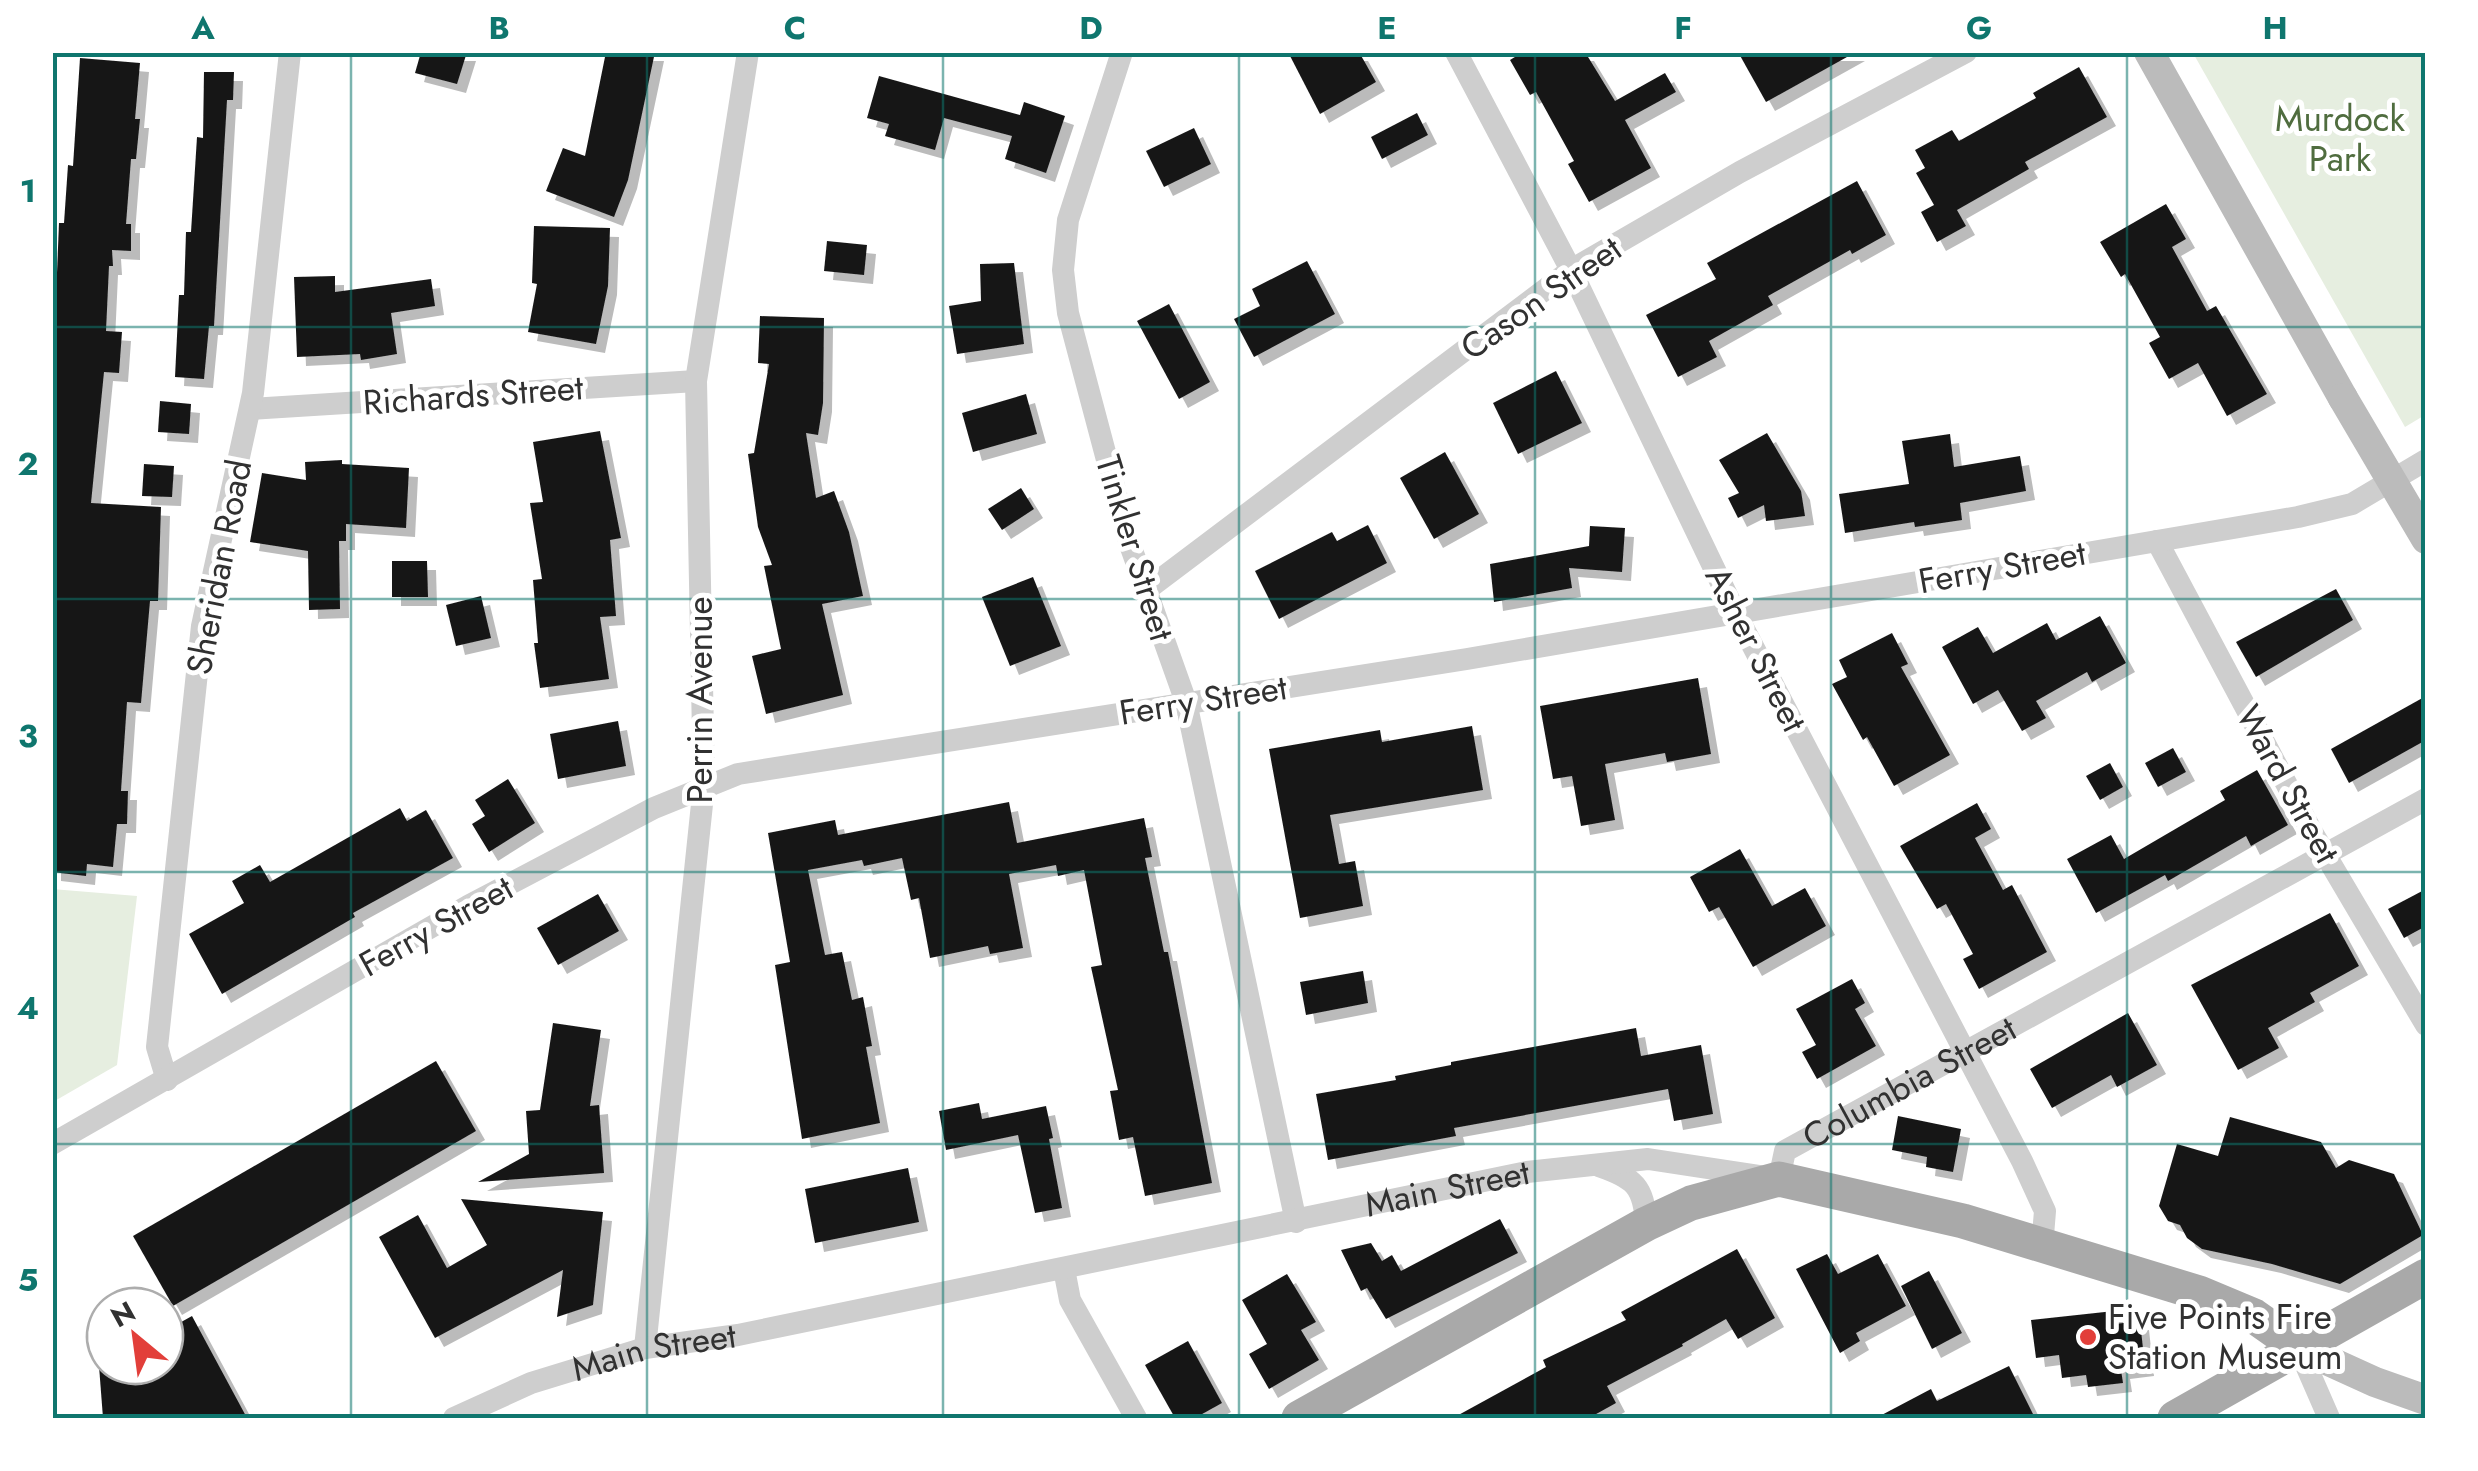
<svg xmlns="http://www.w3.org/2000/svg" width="2478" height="1471" font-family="Jost,sans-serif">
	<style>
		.green { fill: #e6eee0 }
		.building { fill: #181818; filter: url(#shadow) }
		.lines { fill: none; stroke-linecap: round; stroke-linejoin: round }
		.minor { stroke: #cecece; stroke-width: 22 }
		.secondary { stroke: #bbb; stroke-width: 30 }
		.primary { stroke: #a9a9a9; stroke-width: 35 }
		.secondary-bridge { stroke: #bbb; stroke-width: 30 }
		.grid { fill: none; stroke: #0f766e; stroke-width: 2.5; stroke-opacity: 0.55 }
		.poi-dot { fill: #e23f3a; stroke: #fff; stroke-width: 4 }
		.labels { text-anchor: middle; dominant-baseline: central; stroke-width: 10; stroke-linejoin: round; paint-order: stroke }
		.park-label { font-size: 35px; fill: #506d3f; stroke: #fff }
		.street-label { font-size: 35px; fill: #313131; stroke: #fff }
		.poi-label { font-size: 35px; fill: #313131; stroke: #fff; text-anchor: start }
		.neatline { fill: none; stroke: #0f766e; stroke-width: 4 }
		.grid-label { font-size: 32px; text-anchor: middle; font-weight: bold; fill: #0f766e }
	</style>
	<defs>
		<filter id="shadow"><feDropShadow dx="9" dy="9" stdDeviation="0" flood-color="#0004"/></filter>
	</defs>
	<rect width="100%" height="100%" fill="#fff"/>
	<g class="green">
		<polygon points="2193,53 2425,53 2425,415 2405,427"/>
		<polygon points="52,889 137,896 117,1065 53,1102"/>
	</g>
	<g class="building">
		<polygon points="421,52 467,52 457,84 415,73"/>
		<polygon points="606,52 655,52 628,180 614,217 546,191 563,148 585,156"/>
		<polygon points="1288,52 1359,52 1376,82 1320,114"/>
		<polygon points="1523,52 1585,52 1615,101 1665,73 1676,92 1625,120 1651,168 1589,202 1568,164 1574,161 1536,92 1530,95 1510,60"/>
		<polygon points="1738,52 1856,52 1766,102"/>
		<polygon points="80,58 140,63 135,119 140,119 136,159 131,159 126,224 131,224 131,251 112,250 113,266 109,266 106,331 122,332 119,373 104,372 91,503 161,507 158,601 150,601 141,703 127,702 121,791 128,791 127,824 117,824 113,867 87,864 86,876 52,872 54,347 59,223 64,223 68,165 73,166"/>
		<polygon points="2079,67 2107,117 2025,162 2029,169 1957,210 1966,226 1937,242 1921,212 1934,205 1916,173 1925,168 1915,150 1952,130 1959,141 2036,98 2033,93"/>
		<polygon points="204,72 234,72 233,100 227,100 214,326 209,326 204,379 175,377 179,295 184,295 186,232 191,232 197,137 203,138"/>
		<polygon points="879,76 1020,115 1024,102 1065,116 1046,173 1005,159 1012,136 944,118 935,150 885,136 889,124 867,118"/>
		<polygon points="1417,113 1428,135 1382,159 1371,137"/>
		<polygon points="1194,128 1211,164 1164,187 1146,151"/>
		<polygon points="1857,181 1886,235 1852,254 1850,250 1768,296 1773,305 1709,341 1717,357 1678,377 1646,315 1716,279 1707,263"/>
		<polygon points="2166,204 2186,239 2172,247 2207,311 2216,306 2267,394 2227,416 2198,363 2169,379 2149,343 2160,337 2125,274 2121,277 2100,242"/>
		<polygon points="534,226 610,228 608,286 596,344 528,332 537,284 532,283"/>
		<polygon points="827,241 867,245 864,275 824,271"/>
		<polygon points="1307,261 1335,314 1254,357 1234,319 1260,306 1252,289"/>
		<polygon points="1014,263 1024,344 957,354 949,306 981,301 980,264"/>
		<polygon points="335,276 335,292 431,279 435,306 391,313 397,354 361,360 360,354 297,357 294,277"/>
		<polygon points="1169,304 1210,382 1179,399 1137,321"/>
		<polygon points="760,316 824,318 823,403 818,435 806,433 816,498 834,491 849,532 863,596 822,604 843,695 766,714 752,656 781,649 764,566 772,565 758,527 748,454 754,453 769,364 758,363"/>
		<polygon points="1556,371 1582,423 1518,454 1493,403"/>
		<polygon points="1026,394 1037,434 973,452 962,413"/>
		<polygon points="160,401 191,404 189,434 158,432"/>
		<polygon points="600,431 621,538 610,540 616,616 600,617 609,679 540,688 534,643 538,643 533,580 542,579 530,503 543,502 533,442"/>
		<polygon points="1767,433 1801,491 1805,516 1766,521 1764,505 1738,518 1728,498 1739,493 1719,460"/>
		<polygon points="1950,434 1954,467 2020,456 2026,491 1960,503 1962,520 1915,527 1914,522 1845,533 1839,494 1909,484 1902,441"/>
		<polygon points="1445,452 1479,514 1434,539 1400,478"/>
		<polygon points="342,460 342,464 409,468 406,528 346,524 346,541 339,541 340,609 309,610 308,551 250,542 262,473 306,480 305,462"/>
		<polygon points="144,464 174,466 172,497 142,496"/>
		<polygon points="1021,488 1034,509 1002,530 988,509"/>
		<polygon points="1368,525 1387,563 1279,619 1255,571 1332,532 1337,541"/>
		<polygon points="1590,526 1625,528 1622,572 1569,568 1572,588 1494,602 1490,564 1589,546"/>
		<polygon points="392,561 427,561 428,597 392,597"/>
		<polygon points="1033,577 1061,646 1010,666 982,597"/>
		<polygon points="2336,589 2353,620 2256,677 2236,642"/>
		<polygon points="481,596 491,638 456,646 446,605"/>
		<polygon points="2100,616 2126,663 2092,682 2087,672 2036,701 2046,718 2022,731 1998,690 1973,704 1942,647 1978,627 1993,653 2047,623 2056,640"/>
		<polygon points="1892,633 1908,664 1901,667 1950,755 1894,786 1867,737 1863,740 1832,684 1847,677 1839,660"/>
		<polygon points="1698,678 1711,754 1667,762 1665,753 1605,764 1615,820 1581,826 1572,776 1553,779 1540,706"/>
		<polygon points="2426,696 2426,740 2349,783 2331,749"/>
		<polygon points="618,721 626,766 558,779 550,734"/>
		<polygon points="1472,726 1483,790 1330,815 1339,864 1355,861 1363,906 1300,918 1269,749 1380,730 1382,742"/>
		<polygon points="2173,748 2186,772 2158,787 2145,763"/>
		<polygon points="2110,763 2123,787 2100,800 2086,776"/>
		<polygon points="2257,770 2288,825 2251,846 2246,836 2168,881 2165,875 2096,913 2067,859 2111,835 2124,859 2225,800 2220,791"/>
		<polygon points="508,779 535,823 489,852 472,824 485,816 475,800"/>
		<polygon points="1009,802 1017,843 1144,818 1152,857 1145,858 1164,952 1168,952 1212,1183 1145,1196 1133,1137 1119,1140 1110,1091 1118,1090 1091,967 1102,965 1084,870 1058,876 1056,865 1009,874 1023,948 990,954 988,946 930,958 919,898 911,900 902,858 864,866 862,860 808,870 825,955 842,952 852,1000 863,997 872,1046 866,1047 880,1123 802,1139 775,965 790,962 768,833 835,820 838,835"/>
		<polygon points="1977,803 1991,829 1975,838 2003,890 2012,885 2047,952 1979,989 1963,959 1973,954 1946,904 1937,909 1900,846"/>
		<polygon points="400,808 407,821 426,810 453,858 353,913 355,917 222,994 189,934 244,903 232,881 260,865 270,882"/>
		<polygon points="1740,849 1772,906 1805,888 1826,926 1753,967 1719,907 1709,912 1690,877"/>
		<polygon points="2426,889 2426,926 2404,938 2388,909"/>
		<polygon points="598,894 619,931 558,965 537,928"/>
		<polygon points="2330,913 2359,966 2310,993 2315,1002 2268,1028 2279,1048 2238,1070 2191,985"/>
		<polygon points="1363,971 1368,1003 1306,1015 1300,982"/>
		<polygon points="1852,979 1865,1003 1855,1009 1876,1046 1817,1079 1802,1052 1816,1045 1796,1009"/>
		<polygon points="2128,1013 2157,1065 2117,1087 2111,1075 2052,1108 2030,1069"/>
		<polygon points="553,1023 601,1030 590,1106 599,1105 604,1173 478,1182 529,1154 526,1111 540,1110"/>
		<polygon points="1636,1028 1641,1056 1701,1045 1713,1114 1674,1121 1668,1089 1454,1128 1456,1136 1328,1160 1316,1094 1396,1080 1395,1076 1451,1065 1451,1062"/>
		<polygon points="436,1061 476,1131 173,1306 133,1236"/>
		<polygon points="979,1103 982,1119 1046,1106 1053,1138 1049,1139 1062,1208 1035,1213 1018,1135 946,1150 939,1111"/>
		<polygon points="1898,1116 1961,1129 1953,1172 1926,1167 1927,1157 1892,1150"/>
		<polygon points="2230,1117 2321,1142 2336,1168 2349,1160 2394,1174 2423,1235 2340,1284 2272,1264 2202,1249 2187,1238 2180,1225 2168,1221 2159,1206 2177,1144 2218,1156"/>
		<polygon points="908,1168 919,1222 815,1243 805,1189"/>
		<polygon points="461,1199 603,1212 593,1305 557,1317 563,1270 435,1338 379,1237 418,1215 447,1268 487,1245"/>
		<polygon points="1500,1219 1518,1253 1386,1319 1367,1288 1361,1291 1341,1250 1371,1243 1382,1261 1392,1255 1401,1271"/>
		<polygon points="1737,1249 1775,1318 1738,1339 1726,1319 1682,1344 1683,1346 1607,1386 1616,1403 1589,1418 1453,1418 1546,1367 1543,1360 1626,1320 1621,1312"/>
		<polygon points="1827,1254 1838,1274 1878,1254 1906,1306 1856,1333 1860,1341 1840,1353 1796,1269"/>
		<polygon points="1929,1271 1962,1333 1932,1349 1901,1286"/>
		<polygon points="1287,1274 1316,1322 1301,1330 1319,1360 1269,1389 1249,1354 1267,1344 1242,1300"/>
		<polygon points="2114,1311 2115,1324 2140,1321 2145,1367 2121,1370 2123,1383 2088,1387 2086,1375 2062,1378 2059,1355 2036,1358 2031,1320"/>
		<polygon points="192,1316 247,1418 103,1418 99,1366 165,1366 165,1331"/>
		<polygon points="1188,1341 1222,1403 1195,1418 1175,1418 1145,1365"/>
		<polygon points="2009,1366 2035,1418 1876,1418 1931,1389 1937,1401"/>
	</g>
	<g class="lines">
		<g class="minor">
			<polyline points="1122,52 1068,220 1063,270 1068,313 1128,539 1186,702 1296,1222"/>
			<polyline points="1456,52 1571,270 1735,612 2022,1161 2045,1211 2042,1247"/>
			<polyline points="250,409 696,381"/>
			<polyline points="2157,541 2312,832 2426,1025"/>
			<polyline points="1145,591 1571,270 1740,172 1966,52"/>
			<polyline points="167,1080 157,1047 202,626 253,393 290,52"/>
			<polyline points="52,1144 468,906 654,808 738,774 1467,659 2298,517 2352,504 2426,460"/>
			<path d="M1599 1166C1634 1178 1644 1186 1646 1224"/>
			<polyline points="1064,1269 1070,1300 1136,1418"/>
			<polyline points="2298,1347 2329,1418"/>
			<polyline points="645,1348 704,785 696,381 748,52"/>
			<path id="s1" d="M454 1418 531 1383 645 1348 738 1335 1527 1172 1648 1159 1779 1179 1785 1151 2426 799"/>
		</g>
		<g class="secondary">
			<polyline points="2149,52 2343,398"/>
			<polyline points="2298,1347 2375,1382 2426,1400"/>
		</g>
		<g class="primary">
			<polyline points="1299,1418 1646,1224 1691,1203 1779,1179 1963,1221 2199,1293 2254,1316 2298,1347"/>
			<polyline points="2175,1418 2426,1276"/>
		</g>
		<polyline class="secondary-bridge" points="2343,398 2426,539"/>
	</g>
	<path class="grid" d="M351 52V1418M647 52V1418M943 52V1418M1239 52V1418M1535 52V1418M1831 52V1418M2127 52V1418M52 327H2426M52 599H2426M52 872H2426M52 1144H2426"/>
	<circle class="poi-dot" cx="2088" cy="1337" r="10"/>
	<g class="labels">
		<g class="park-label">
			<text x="2340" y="119">Murdock<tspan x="2340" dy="40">Park</tspan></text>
		</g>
		<g class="street-label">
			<text transform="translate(1541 298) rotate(-35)">Cason Street</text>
			<text transform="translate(473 395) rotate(-4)">Richards Street</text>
			<text transform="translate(1135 548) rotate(73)">Tinkler Street</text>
			<text transform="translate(219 567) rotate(-79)">Sheridan Road</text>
			<text transform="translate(2002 567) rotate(-10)">Ferry Street</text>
			<text transform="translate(1756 649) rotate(63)">Asher Street</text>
			<text transform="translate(700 700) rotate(-90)">Perrin Avenue</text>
			<text transform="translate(1203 700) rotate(-9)">Ferry Street</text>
			<text transform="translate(2288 784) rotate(61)">Ward Street</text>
			<text transform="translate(436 926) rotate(-29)">Ferry Street</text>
			<text stroke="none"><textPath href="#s1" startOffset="1528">Columbia Street</textPath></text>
			<text stroke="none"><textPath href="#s1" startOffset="1022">Main Street</textPath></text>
			<text stroke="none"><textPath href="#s1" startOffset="212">Main Street</textPath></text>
		</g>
		<g class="poi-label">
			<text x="2108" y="1317">Five Points Fire<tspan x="2108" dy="40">Station Museum</tspan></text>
		</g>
	</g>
	<rect width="2478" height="1471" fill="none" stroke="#ffffff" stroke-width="110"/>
	<g transform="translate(135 1336) rotate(331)"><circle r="48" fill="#ffffff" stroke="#adadad" stroke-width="2.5"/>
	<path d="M0-8L18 38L0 25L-18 38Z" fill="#e23f3a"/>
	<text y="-15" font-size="28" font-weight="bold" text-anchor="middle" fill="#313131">N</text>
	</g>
	<rect x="55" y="55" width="2368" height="1361" class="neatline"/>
	<g class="grid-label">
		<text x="203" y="39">A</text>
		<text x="499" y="39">B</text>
		<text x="795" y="39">C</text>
		<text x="1091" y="39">D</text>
		<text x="1387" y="39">E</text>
		<text x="1683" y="39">F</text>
		<text x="1979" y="39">G</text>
		<text x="2275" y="39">H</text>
		<text x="28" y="202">1</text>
		<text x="28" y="475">2</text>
		<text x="28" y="747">3</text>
		<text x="28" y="1019">4</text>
		<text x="28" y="1291">5</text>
	</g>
</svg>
